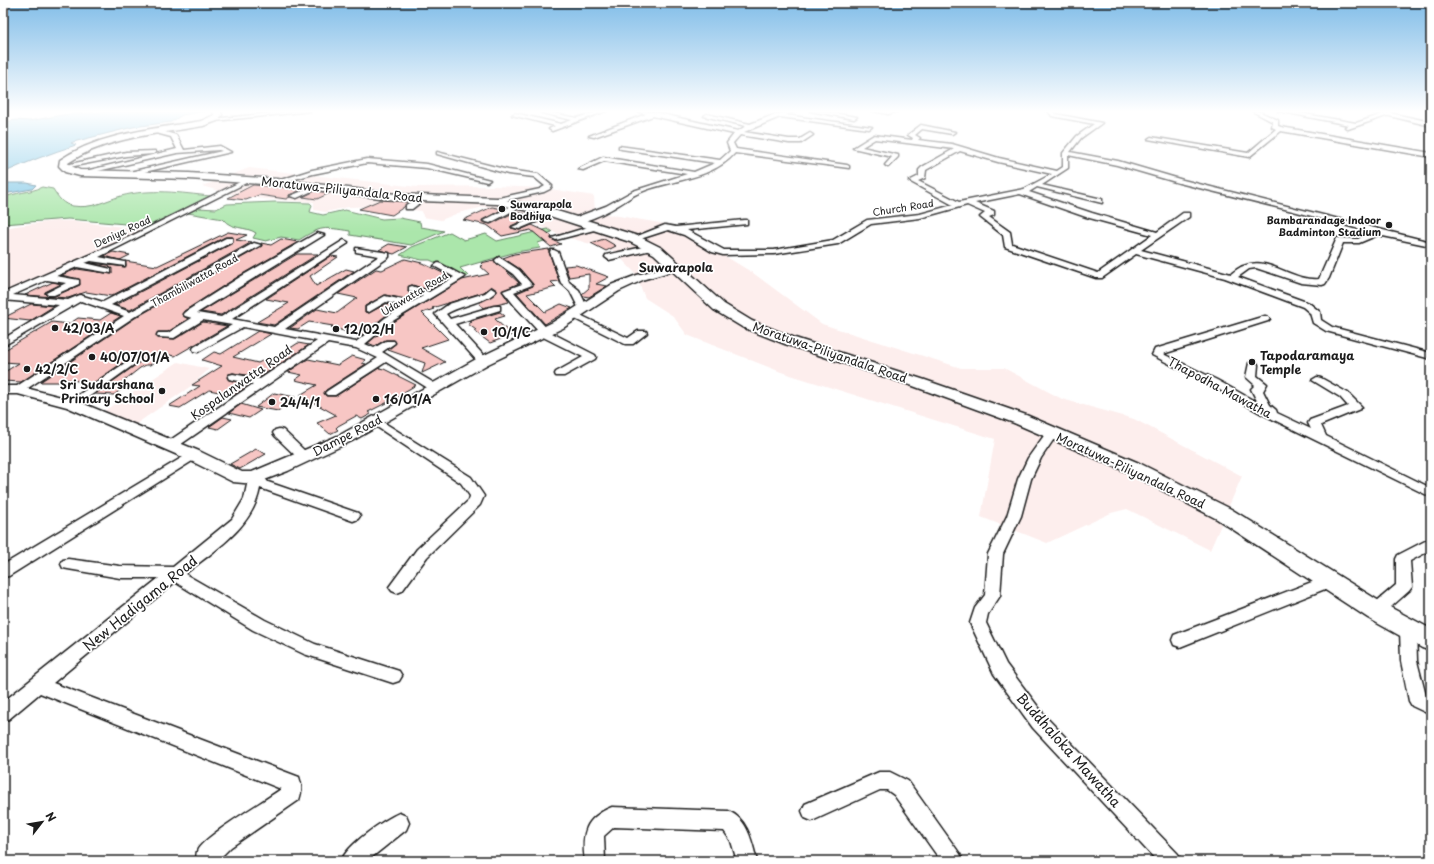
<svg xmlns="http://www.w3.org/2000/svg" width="1434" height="864" font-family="'Playpen Sans',sans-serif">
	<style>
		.built { fill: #fdeeed }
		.green { fill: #abe6ab; stroke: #648164 }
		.water { fill: #86cae7; stroke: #5c8496 }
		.building { fill: #f7c6c4; stroke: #1c1c1c }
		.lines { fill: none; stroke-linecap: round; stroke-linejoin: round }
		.street-casing { stroke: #1c1c1c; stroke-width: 3 }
		.secondary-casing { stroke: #1c1c1c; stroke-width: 3 }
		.primary-casing { stroke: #1c1c1c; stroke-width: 3 }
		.street { fill: #fff; fill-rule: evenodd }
		.secondary { fill: #fff; fill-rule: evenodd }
		.primary { fill: #fff; fill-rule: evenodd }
		.poi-dot { fill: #1c1c1c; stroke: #fff; stroke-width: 1.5 }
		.labels { text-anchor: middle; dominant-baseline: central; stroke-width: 3.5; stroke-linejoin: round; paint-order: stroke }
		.far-poi-label { font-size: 10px; font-weight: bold; fill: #1c1c1c; stroke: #fff; text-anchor: start }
		.far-street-label { font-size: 10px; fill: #1c1c1c; stroke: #fff }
		.street-label { font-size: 12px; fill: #1c1c1c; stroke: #fff }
		.far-quarter-label { font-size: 12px; font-weight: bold; fill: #1c1c1c; stroke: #fff }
		.poi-label { font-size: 12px; font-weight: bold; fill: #1c1c1c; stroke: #fff; text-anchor: start }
		.near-street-label { font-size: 14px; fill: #1c1c1c; stroke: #fff }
	</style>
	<rect width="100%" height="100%" fill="#fff"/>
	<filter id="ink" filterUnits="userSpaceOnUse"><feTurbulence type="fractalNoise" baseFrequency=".025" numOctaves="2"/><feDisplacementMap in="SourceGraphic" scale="8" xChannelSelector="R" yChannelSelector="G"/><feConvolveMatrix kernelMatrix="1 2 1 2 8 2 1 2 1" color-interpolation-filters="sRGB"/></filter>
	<g filter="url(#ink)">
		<g class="built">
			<polygon points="249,168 418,187 494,186 544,188 594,196 595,212 666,224 668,227 697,239 753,273 822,324 961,368 1004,368 1062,399 1134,419 1242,476 1210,550 1127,509 1111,513 1047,543 981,517 995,439 781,372 687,335 673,316 645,298 635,273 614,251 560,235 519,217 484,207 458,213 441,220 423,217 422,211 376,206 348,207 326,212 314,210 314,202 264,199 226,193 202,186"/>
			<polygon points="55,221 75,221 146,230 12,291 3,288 3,229 15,226"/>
			<polygon points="178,362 209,369 191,386 136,424 104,411"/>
		</g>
		<g class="green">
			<path d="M42 187 53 189C58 197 63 205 73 206 92 209 104 201 121 196 151 188 181 193 210 196L148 226 68 219 3 224V198C15 192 30 193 42 187Z"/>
			<path d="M275 202 310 203 312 205 310 212 323 215 345 210 382 219 400 218 420 222 421 227 444 231 411 245 350 235V231C324 227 321 226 299 240L281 237 266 241 253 238 256 233C246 226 231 230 223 219L188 213 198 208 216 209 227 204Z"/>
			<polygon points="548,229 552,232 543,235 547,240 538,243 540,248 516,252 460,268 468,276 465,277 430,260 422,260 400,255 412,247 450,232 464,240 486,234 497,241"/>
		</g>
		<g class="water">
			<path d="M117 111H205L182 115 171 122 133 127 73 142 71 143 76 145C51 153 27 162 3 173V123L15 120 29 121 62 115Z"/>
			<polygon points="3,183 27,183 36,185 32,189 3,194"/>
		</g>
		<g class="building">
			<polygon points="253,185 280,187 302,190 289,195 290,197 286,199 259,195 246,200 228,198"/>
			<polygon points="315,191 330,193 317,199 303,197"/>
			<polygon points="380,200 396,201 408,202 404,207 392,215 359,209"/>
			<polygon points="492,207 503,209 482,220 483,222 491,224 515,212 525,214 519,217 526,219 511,226 511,228 520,230 532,225 545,231 552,236 551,239 561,244 551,247 531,230 502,236 487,225 463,220"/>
			<polygon points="228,232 247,235 236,240 252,242 130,310 115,305 233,243 233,237 225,237 111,296 86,292 68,298 25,295 53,282 61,284 45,292 45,294 48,296 55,296 80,285 79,279 61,275 77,269 112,274 111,268 91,263 125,267 126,266 125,261 157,266"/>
			<polygon points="281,239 298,242 239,276 184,311 182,315 188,319 168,332 158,332 156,336 158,338 175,339 203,322 227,326 175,356 164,354 150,365 146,365 140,368 117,386 126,386 114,395 95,394 140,362 141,358 139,356 134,355 93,383 63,379 60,382 40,382 135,318 262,246 261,243 271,245"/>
			<polygon points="604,239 616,246 606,251 591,243"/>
			<polygon points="389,244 407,247 394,254 379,250"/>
			<polygon points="549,249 549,252 559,281 551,282 556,287 527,294 545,312 561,304 572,308 545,324 517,293 533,286 533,284 520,269 503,258 514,254"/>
			<polygon points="113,252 130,255 120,260 104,256"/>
			<polygon points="297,254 318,254 221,315 201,312"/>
			<polygon points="331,256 338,257 310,276 316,286 346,269 354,271 274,325 257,322 289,303 266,299"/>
			<polygon points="405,259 422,263 451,277 429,290 412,285 409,286 408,292 419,296 412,300 385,295 365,306 365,312 369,313 386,304 401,307 384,317 360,336 331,327 333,326 309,322 298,329 290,328 317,309 337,313 357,298 338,294 376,269 382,270"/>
			<polygon points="494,260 519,283 502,291 509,302 483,308 479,303 497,292 497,290 491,286 484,292 432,308 434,309 422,313 448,339 421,348 445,362 422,373 425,363 388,350 396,343 394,340 385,340 375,346 368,343 392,323 462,280 489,274 480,266 483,265 481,263"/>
			<polygon points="576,265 609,277 596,284 607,286 589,297 583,296 582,294 589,288 589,274 569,277 565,266"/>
			<polygon points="31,304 54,306 30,321 3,318"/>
			<polygon points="500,312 505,316 495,319 512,335 490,343 474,331 476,330 468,324 472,322 470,321"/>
			<polygon points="111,313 121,316 21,382 3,381 3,373 19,363 3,362 3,351 52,322 69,324 78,318 100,320"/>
			<polygon points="258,331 271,334 233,357 258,363 264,360 272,360 298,343 309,345 260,377 233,373 229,374 227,378 229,380 249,385 234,395 209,390 180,408 169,406 200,386 192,385 222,366 202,360 214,352 221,354"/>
			<polygon points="352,356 366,360 362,363 366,364 326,390 324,393 326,396 336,396 379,368 384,369 416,385 404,392 406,393 368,412 371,414 362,419 356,416 338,426 336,428 338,430 330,434 317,423 336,415 300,395 317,385 295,380 302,375 288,372 308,359 338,365"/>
			<polygon points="274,393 295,397 278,411 256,407"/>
			<polygon points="241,404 261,410 249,418 229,413"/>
			<polygon points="223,417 232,419 218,429 209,427"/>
			<polygon points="256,449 266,454 240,469 230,464"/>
		</g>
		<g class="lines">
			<defs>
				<g id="street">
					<polygon points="294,111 311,111 214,121 211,119"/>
					<polygon points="542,111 577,118 599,111 606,111 552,131 549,129 555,126 512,115 515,113 561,124 572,120 542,113"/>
					<path d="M636 111 653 112 738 131 746 126 704 116 707 114 750 124 776 114 796 111 786 115 872 127 869 129 780 117 744 132 789 139H800L810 133 813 135 801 143H789L740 135 733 143 736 149 847 165 849 166V168L735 153C708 184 660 178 628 199 616 207 588 224 574 222V218L606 206 633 191 687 174 604 161 583 170 578 169 603 157 694 172 715 163 621 149 619 148V146L720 160 730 151 727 143 734 134 653 116 594 137 589 136 646 114Z"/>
					<polygon points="810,111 821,111 857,117 854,119"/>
					<polygon points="873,111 899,111 888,114"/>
					<path d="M1048 111H1053L1056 114 1102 123 1081 138 1070 152 1118 161 1183 180 1431 242V246L1378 235 1359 243H1343L1329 278 1325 284 1322 285 1301 283 1256 268 1249 269 1238 277 1309 303 1320 312 1321 320 1332 327 1431 353V359L1326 331 1313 323 1310 313 1303 307 1225 278 1136 254 1102 278H1096L1005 247 1003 235 980 217 985 213 967 205 920 218 871 224 838 244 774 254 723 255 712 252 684 235 668 230 634 241 630 239 665 225 676 227 744 220H747V224L687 230 724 250H774L833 240 867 220 920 214 953 205 909 181 919 176V170L922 167 954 149 875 139 862 147 898 155V157L888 167 885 165 892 157 853 148 874 135 912 140 913 138 908 135 921 125 955 132 952 134 922 129 915 135 920 138 918 140 952 144 999 158 1057 171 1063 167V153L1077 136 1094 124 1052 116ZM960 151 998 162 1052 174 1024 189 959 202 918 181 925 178 926 170ZM1068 155 1117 165 1179 183 1297 212 1370 232 1358 239 1337 238 1319 279C1286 282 1263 246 1231 274L1141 250 1189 217V213H1183L1157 232 1092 213 1029 192 1037 187 1102 203V199L1042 185 1068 168ZM1020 194 1086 217 1152 235 1098 273 1012 244 1010 232 989 217 994 215V211L975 203Z"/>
					<polygon points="1252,111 1258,111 1278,120 1278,126 1281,127 1431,153 1431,157 1281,131 1249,157 1148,139 1151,137 1248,153 1276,129 1272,127 1273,122"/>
					<polygon points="1278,111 1288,111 1356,123 1389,112 1392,114 1348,129 1345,127 1349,125"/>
					<polygon points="158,130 176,135 184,150 220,146 231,152 127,176 125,175 125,173 222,151 219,150 177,153 80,175 77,173 177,149 171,137 156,133 156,131"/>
					<polygon points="155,151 156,152 153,154 126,156 64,168 61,166 126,152"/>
					<polygon points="437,152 508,170 538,174 552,186 550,189 544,192 494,203 494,199 540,189 545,186 534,177 508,174 437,154"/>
					<polygon points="367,159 427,164 490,180 487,182 427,168 367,163 313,174 277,184 274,182 312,170"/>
					<polygon points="248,178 251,180 250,181 99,257 125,262 125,266 91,261 85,263 111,269 111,273 77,267 56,276 79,280 79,284 54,295 48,295 46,293 66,283 47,280 13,295 68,300 80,295 103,302 226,238 232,238 232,242 111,305 130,312 254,243 261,245 134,317 22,392 14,392 12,390 14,388 124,316 81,301 3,346 3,339 59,305 3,300 3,293 117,243"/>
					<polygon points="318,185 323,186 297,198 290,196"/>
					<polygon points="419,196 426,198 412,209 406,209 406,205"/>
					<polygon points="517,203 524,205 490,223 483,221"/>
					<polygon points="550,211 557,213 519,229 512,227"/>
					<polygon points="595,225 599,227 598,229 556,240 552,238"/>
					<polygon points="317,233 324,235 197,313 221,317 344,240 348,242 347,244 232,319 274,327 379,256 356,252 356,248 389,253 389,257 285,329 356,342 385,318 405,306 386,302 369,312 366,311 366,307 385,296 412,302 423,296 409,291 409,287 412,286 429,292 454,277 434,266 438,263 441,264 465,277 391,322 365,344 374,348 386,341 394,341 395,343 382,352 439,386 441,388 439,390 431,390 386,362 335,395 327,395 325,393 327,391 378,358 356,348 328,343 174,449 166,449 164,446 166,443 253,384 229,379 228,377 229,375 233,374 260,379 317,341 243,327 198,352 194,351 193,349 194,347 232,325 203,320 174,338 158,337 157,335 158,333 168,333 192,318 185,316 183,314 185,312 240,277"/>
					<polygon points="652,245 656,247 655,249 609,260 605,257 606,255"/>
					<polygon points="551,250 554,250 558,252 569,282 579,290 588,309 586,311 580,311 570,291 561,283 550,252"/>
					<polygon points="499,257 519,270 532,285 514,292 550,332 595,355 596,357 595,359 564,376 556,376 555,374 556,372 583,357 539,335 539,332 515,306 503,291 522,284 513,274 496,262 495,260"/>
					<path d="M491 288 496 291C488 302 460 305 446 314L450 319 494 306H500V310L455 324 487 359 488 361 483 364 479 363 435 314 449 304 485 293Z"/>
					<polygon points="574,312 628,338 638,331 646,331 647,333 633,344 625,344 571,317 569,315 571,313"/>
					<polygon points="1265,316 1268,317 1270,319 1268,321 1163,354 1217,380 1258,403 1251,389 1255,385 1246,377 1249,363 1257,363 1258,365 1257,376 1267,384 1263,391 1270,405 1276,410 1277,413 1311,429 1308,423 1310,420 1348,406 1340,397 1312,380 1317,377 1321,378 1348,393 1362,407 1360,409 1321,425 1326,436 1431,488 1431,497 1262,414 1209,384 1152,355 1155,349"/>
					<polygon points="135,356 139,357 140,359 139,361 76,406 68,406 66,404 68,402"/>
					<polygon points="375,417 471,477 484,496 480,505 427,557 402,591 397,593 392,591 389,587 417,549 469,500 470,496 461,483 371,423 369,421"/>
					<polygon points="279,429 283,430 308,454 310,457 308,460 300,460 275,436 273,433 275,430"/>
					<polygon points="1052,429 1058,433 1041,458 1031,479 1021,516 1003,554 1000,596 988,614 986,623 1006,664 1045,716 1178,854 1181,861 1157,861 1033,728 994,674 970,623 975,608 985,595 988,554 1007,516 1018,479 1028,458 1048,430"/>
					<polygon points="193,451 197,452 199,455 197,458 9,576 3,577 3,565"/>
					<path d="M254 474 262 475 268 482 358 513 360 516 358 519 353 521 260 488C253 528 213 551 185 574L265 620 315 644 399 671 402 676 399 681 393 683 304 654 253 630 175 582 53 683 299 777C302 786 302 791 299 800L231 847 217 861H197C196 857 196 853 198 849 209 833 263 802 281 789L40 693 9 719 3 721V702L159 578H120L68 569 63 568 61 564 63 560 68 559 120 566 173 567 232 519 244 499 249 475Z"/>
					<polygon points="1431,538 1431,550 1410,561 1412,587 1409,591 1382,615 1376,617 1370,615 1368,611 1370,607 1396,585 1396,559 1398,555"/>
					<polygon points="1330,575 1335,577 1338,581 1335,585 1180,647 1174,645 1172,640 1174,635"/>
					<polygon points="1408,623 1414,624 1416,629 1417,661 1426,696 1431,699 1431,715 1412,706 1409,701 1401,661 1400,629 1402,624"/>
					<polygon points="879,772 890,772 908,781 960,854 963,861 941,861 894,795 887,790 880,790 812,821 805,818 802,811 805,804"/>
					<path d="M612 807 728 811C748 819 752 842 757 861H737L731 841 724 831 614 827 604 836 605 861H585C581 833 585 818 612 807Z"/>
					<path d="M399 813 406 816 409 823 406 830 367 861H341C347 845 383 820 399 813Z"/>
				</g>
				<g id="secondary">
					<polygon points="1369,111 1381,111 1431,122 1431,126"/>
					<polygon points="676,264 682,267 680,269 645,279 619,291 563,328 488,364 352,441 288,471 254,484 233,482 187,459 67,407 18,394 3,394 3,386 18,386 77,401 199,451 242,472 252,472 340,435 478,358 553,322 611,285 637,275"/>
				</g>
				<path id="primary" d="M213 111H221L222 115 217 121 203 126C158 134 106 137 68 163L69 165 80 170 189 173 277 179 396 194 497 198 557 211 638 236 662 248 724 304 752 321 795 338 925 380 1026 415 1139 463 1231 509 1384 604 1431 629V651L1422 648 1368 618 1217 519 1125 471 1014 423 913 386 785 344 742 327 714 310 654 254 630 242 550 216 497 204 396 200 277 185 189 179 80 176 65 172 59 166 60 160C100 133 154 129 201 121L214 115Z"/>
			</defs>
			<use href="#street" class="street-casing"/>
			<use href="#secondary" class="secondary-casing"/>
			<use href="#primary" class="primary-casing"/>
			<use href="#street" class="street"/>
			<use href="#secondary" class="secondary"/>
			<use href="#primary" class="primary"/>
		</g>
	</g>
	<linearGradient id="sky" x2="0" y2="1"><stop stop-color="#81bde8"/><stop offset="0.48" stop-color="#fff"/><stop offset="1" stop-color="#fff" stop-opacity="0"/></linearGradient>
	<rect width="1434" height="232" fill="url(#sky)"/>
	<g class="poi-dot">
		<circle cx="502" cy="209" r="4"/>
		<circle cx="1389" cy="225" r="4"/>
		<circle cx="55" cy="328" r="4"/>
		<circle cx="336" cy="329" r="4"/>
		<circle cx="484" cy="332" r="4"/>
		<circle cx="92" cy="357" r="4"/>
		<circle cx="1252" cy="362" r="4"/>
		<circle cx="27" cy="369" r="4"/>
		<circle cx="162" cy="391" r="4"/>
		<circle cx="376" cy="399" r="4"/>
		<circle cx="272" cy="402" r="4"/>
	</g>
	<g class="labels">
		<g class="far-poi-label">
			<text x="510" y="203">Suwarapola<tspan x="510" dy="12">Bodhiya</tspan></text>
			<text x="1381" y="219" text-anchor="end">Bambarandage Indoor<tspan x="1381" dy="12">Badminton Stadium</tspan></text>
		</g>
		<g class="far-street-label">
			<text transform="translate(903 207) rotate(-9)">Church Road</text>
			<text transform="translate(122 231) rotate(-25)">Deniya Road</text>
			<text transform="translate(194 280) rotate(-29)">Thambiliwatta Road</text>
			<text transform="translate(414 293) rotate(-31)">Udawatta Road</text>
		</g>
		<g class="street-label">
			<text transform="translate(342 189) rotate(6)">Moratuwa-Piliyandala Road</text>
			<text transform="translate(830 352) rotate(19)">Moratuwa-Piliyandala Road</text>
			<text transform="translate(241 382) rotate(-35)">Kospalanwatta Road</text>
			<text transform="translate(1220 387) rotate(28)">Thapodha Mawatha</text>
			<text transform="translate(347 435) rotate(-27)">Dampe Road</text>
			<text transform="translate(1131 470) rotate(25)">Moratuwa-Piliyandala Road</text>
		</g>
		<g class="far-quarter-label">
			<text x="676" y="267">Suwarapola</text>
		</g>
		<g class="poi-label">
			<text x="63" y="328">42/03/A</text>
			<text x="344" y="329">12/02/H</text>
			<text x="492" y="332">10/1/C</text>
			<text x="1260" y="355">Tapodaramaya<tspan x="1260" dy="14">Temple</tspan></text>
			<text x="100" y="357">40/07/01/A</text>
			<text x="35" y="369">42/2/C</text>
			<text x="154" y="384" text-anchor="end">Sri Sudarshana<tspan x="154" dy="14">Primary School</tspan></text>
			<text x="384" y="399">16/01/A</text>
			<text x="280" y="402">24/4/1</text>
		</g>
		<g class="near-street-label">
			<text transform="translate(140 603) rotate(-39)">New Hadigama Road</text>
			<text transform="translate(1069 750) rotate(48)">Buddhaloka Mawatha</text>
		</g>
	</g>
	<rect width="1434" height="864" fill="none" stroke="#fff" stroke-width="16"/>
	<rect x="8" y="8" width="1418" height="848" fill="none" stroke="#1c1c1c" stroke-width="1.5" filter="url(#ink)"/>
	<g transform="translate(42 822) rotate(59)" stroke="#ffffff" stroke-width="3" paint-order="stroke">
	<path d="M0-3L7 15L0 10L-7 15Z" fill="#1c1c1c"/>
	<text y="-6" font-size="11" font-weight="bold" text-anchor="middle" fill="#1c1c1c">N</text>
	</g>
</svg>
